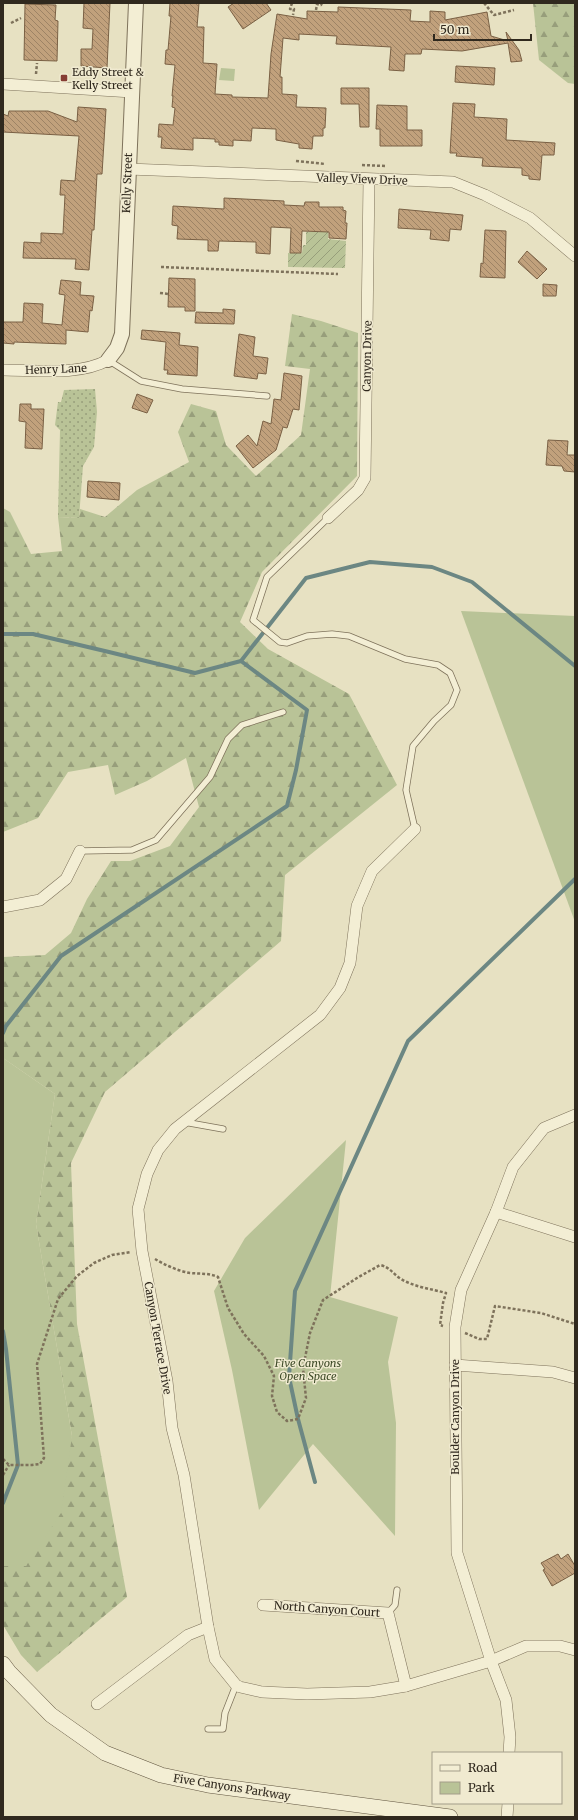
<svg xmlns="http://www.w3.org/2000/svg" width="578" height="1820" font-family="Merriweather,serif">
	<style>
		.grass { fill: url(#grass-dots) }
		.forest { fill: url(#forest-firs) }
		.park { fill: #b9c397 }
		.garden { fill: url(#garden-furrows) }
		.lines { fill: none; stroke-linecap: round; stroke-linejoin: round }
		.stream { stroke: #6c8783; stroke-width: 4 }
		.building { fill: url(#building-back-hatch); stroke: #7a6044 }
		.service-casing { stroke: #7e725b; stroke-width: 7 }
		.minor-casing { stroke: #7e725b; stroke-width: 12 }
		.tertiary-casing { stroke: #7e725b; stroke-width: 16 }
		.secondary-casing { stroke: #60543f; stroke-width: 16 }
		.path { stroke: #7e725b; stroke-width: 2.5; stroke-dasharray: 3 2; stroke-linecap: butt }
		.service { stroke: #f3eed4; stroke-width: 5.5 }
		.minor { stroke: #f3eed4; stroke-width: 11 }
		.tertiary { stroke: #f3eed4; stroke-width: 14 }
		.secondary { stroke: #f3eed4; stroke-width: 15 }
		.poi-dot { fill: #863d33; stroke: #f0ead0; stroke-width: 1.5 }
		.labels { text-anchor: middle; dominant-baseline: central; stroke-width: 3; stroke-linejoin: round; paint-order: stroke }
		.poi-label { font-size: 11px; fill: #30291e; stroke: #f0ead0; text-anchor: start }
		.street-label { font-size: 11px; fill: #30291e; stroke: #f0ead0 }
		.park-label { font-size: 11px; font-style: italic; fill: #3d4a27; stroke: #f0ead0 }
	</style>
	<defs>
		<pattern id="grass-dots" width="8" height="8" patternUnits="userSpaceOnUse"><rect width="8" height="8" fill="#b9c397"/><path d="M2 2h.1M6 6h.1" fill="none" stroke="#979e7b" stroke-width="1.8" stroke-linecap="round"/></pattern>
		<pattern id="forest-firs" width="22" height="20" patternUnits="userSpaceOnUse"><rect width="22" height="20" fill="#b9c397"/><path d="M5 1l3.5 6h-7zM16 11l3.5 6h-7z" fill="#979e7b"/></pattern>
		<pattern id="garden-furrows" width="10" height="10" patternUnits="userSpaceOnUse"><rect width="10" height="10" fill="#b9c397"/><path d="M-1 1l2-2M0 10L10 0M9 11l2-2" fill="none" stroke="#979e7b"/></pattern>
		<pattern id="building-back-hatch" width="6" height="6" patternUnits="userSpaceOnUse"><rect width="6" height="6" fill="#c1a17c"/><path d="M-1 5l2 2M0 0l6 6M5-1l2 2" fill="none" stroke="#9d8365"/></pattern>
	</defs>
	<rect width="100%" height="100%" fill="#e7e1c2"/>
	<polygon class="grass" points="95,389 97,412 94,447 83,466 79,518 58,517 60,430 55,425 58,402 61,402 64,390"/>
	<g class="forest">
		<polygon points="533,3 575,3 575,84 568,83 539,60"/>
		<polygon points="292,314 321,321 358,333 357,476 262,572 240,622 268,649 349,694 397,785 285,875 281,941 105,1092 71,1163 77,1324 127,1597 37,1672 21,1655 3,1625 3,1566 26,1566 72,1436 36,1224 55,1094 3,1058 3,957 45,955 71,933 87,899 111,861 130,861 170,846 199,807 186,758 147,781 115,795 108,765 68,772 38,818 3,832 3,508 10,512 31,554 62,551 58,517 79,518 80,509 105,517 137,490 189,462 178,432 191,404 216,411 226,445 256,476 301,435 310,369 285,366"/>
	</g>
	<g class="park">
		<polygon points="221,68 235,69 234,81 219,80"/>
		<polygon points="461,611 575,616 575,922"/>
		<polygon points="3,1058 55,1094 36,1224 72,1436 61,1513 26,1566 3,1566"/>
		<polygon points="346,1140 330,1297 398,1317 388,1362 396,1423 395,1536 313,1444 259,1510 232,1370 214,1291 245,1238"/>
	</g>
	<polygon class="garden" points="321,228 328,231 328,239 346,241 345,268 288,267 288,253 302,253 303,245 306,245 306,232 320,232"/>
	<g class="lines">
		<g class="stream">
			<polyline points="3,634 33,634 109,652 195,673 241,661 306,578 370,562 432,567 472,582 575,666"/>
			<polyline points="3,1033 6,1026 61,956 287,806 296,770 307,710 241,661"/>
			<polyline points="3,1331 6,1349 18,1465 3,1503"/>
			<polyline points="315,1482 298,1419 289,1377 295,1291 408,1041 575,879"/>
		</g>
	</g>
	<g class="building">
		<polygon points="84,3 110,3 107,68 81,66 81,49 92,49 93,29 83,28"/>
		<polygon points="170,3 199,3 197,27 204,27 203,63 217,64 215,94 232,95 232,97 268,98 271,54 277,14 307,19 307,11 338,12 338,7 411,10 410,21 430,22 430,11 445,12 445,20 487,12 491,36 508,41 506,32 519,50 522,61 511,62 508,43 462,51 422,49 421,54 405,54 404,71 389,70 391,47 336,44 337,36 299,34 299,40 283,38 280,77 282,77 282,94 297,95 296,107 326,108 325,128 323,128 323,136 313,136 312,149 299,148 299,144 276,140 276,129 252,128 251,141 233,140 233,146 219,145 219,142 215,142 215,139 193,138 193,150 161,148 162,137 158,137 159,124 173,125 175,108 172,107 173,96 172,96 175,65 165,64 166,50 168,50 171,16 169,16"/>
		<polygon points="234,3 266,3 271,10 243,29 228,7"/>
		<polygon points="25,4 56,5 55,20 58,21 57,61 24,60"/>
		<polygon points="456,66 495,68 494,85 455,82"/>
		<polygon points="341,88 369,88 369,127 360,127 359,104 341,104"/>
		<polygon points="453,103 475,104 474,117 507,119 506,140 555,143 554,155 542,155 540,180 529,179 529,176 522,175 522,168 482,166 483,158 456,156 457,153 450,153"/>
		<polygon points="377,105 407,106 407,130 422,130 422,146 380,146 380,129 376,129"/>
		<polygon points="78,107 106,109 102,174 97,174 94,230 92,230 89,270 75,269 76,259 23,258 24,242 41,243 41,233 63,234 65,195 60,195 61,180 75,181 79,136 3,132 3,114 8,116 9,111 48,111 77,122"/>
		<polygon points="224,198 284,201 284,205 304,206 305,202 319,202 319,207 343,207 343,210 346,211 345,223 347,223 346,239 329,238 329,232 302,231 301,253 290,253 291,228 271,227 270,254 256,253 256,242 219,241 218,251 208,251 208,240 177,239 178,226 172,225 173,206 224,209"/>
		<polygon points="399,209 463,215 461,230 450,229 449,241 430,239 431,230 398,228"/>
		<polygon points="485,230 506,231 505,278 480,277 481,263 483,264"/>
		<polygon points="527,251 547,269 537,279 518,262"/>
		<polygon points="169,278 195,279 195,311 185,311 185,307 168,307"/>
		<polygon points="61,280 81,282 80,295 94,296 92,311 90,310 88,332 66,330 66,344 14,342 14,344 3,343 3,322 23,322 24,303 43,304 42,323 62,325 65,295 59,294"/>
		<polygon points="543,284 557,285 556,296 543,296"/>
		<polygon points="223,309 235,310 234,324 195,323 196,312 223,313"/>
		<polygon points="142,330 180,333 179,345 198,347 197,376 167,374 168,370 164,370 166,342 141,339"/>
		<polygon points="239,334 255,337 253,356 268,358 266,374 258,373 257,379 234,376"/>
		<polygon points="284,373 302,376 299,410 293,409 287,428 283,427 276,450 253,468 236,446 248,435 257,446 263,421 271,424 274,399 281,400"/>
		<polygon points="137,394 153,400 147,413 132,408"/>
		<polygon points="20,404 31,404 31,409 44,409 42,449 25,448 26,422 19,421"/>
		<polygon points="548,440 568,441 567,455 575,455 575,472 564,471 562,466 546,465"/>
		<polygon points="88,481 120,483 119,500 87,497"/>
		<polygon points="558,1554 561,1559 568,1554 575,1566 575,1573 552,1586 543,1570 545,1569 541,1563"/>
	</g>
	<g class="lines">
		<defs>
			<g id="service">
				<polyline points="108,360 141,381 182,389 267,396"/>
				<polyline points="328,518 267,577 253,620 280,642 287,643 307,636 332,634 349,636 405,659 438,665 450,673 457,690 451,705 434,721 413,746 406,790 415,829"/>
				<polyline points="80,851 132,850 156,840 210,777 228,739 242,725 283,712"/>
				<polyline points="184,1122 223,1129"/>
				<polyline points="388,1613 395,1605 397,1590"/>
				<polyline points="208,1729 223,1729 225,1713 236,1685"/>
			</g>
			<g id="minor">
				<polyline points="3,84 132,92"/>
				<polyline points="128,169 453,182 485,195 530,218 575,256"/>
				<path d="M3 370C35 370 80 376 108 360"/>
				<polyline points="328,518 358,490 365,478 369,180"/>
				<polyline points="415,829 372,871 357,906 350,963 340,988 320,1015 175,1129 158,1150 147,1174 138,1209 142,1251 167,1381 172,1428 184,1475 208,1627 215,1659 236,1685 240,1687 262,1692 307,1694 370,1692 406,1686 491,1661 526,1646 560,1646 575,1650"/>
				<polyline points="3,907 40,900 66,879 80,851"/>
				<polyline points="496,1212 575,1237"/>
				<polyline points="455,1365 553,1372 575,1378"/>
				<polyline points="263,1605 388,1613 406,1686"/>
				<polyline points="97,1704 188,1635 208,1627"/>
				<polyline points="509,1753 510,1737 506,1700 491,1661 457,1553 455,1327 461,1290 496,1212 513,1167 544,1128 575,1115"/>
				<polyline points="507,1817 508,1803"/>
			</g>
			<polyline id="tertiary" points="108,360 117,348 122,334 136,3"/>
			<polyline id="secondary" points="3,1664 9,1672 51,1715 105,1753 161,1775 208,1785 450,1817"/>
		</defs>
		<use href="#service" class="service-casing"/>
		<use href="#minor" class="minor-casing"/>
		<use href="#tertiary" class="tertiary-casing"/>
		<use href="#secondary" class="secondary-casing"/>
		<g class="path">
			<polyline points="292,3 290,9 294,9 293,15"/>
			<polyline points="484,3 494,15 514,10"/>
			<polyline points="316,10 317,4 321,5 322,3"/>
			<polyline points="11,23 21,18"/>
			<polyline points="36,74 37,63"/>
			<polyline points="296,161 325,164"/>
			<polyline points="362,165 385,166"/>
			<polyline points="161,267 338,274"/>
			<polyline points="160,293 169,294"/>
			<path d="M155 1259C165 1265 178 1271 190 1273 201 1274 209 1273 218 1277L228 1308 244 1334 264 1356 274 1376 272 1396 277 1412 287 1421 298 1419 306 1398 303 1368 310 1333 323 1300 357 1278 380 1265C390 1267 393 1274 401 1279 414 1287 432 1289 446 1293L443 1303 440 1325 443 1326"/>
			<polyline points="465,1333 479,1339 487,1339 495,1306 541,1313 575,1324"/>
			<polyline points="3,1459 9,1465 32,1465 40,1464 44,1458 37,1364 58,1299 77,1276 94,1263 112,1255 131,1252"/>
			<polyline points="3,1475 9,1465"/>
		</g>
		<use href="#service" class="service"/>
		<use href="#minor" class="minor"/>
		<use href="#tertiary" class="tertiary"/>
		<use href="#secondary" class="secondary"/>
	</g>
	<rect class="poi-dot" x="60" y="74" width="8" height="8" rx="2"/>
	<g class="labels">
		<g class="poi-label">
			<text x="72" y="72">Eddy Street &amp;<tspan x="72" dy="13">Kelly Street</tspan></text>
		</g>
		<g class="street-label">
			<text transform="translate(362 179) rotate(2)">Valley View Drive</text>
			<text transform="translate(127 183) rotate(-88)">Kelly Street</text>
			<text transform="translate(367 356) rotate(-89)">Canyon Drive</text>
			<text transform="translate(56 369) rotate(-2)">Henry Lane</text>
			<text transform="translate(158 1338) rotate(80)">Canyon Terrace Drive</text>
			<text transform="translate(455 1417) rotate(-90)">Boulder Canyon Drive</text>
			<text transform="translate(327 1609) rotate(4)">North Canyon Court</text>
			<text transform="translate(232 1787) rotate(9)">Five Canyons Parkway</text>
		</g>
		<g class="park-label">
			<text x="308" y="1363">Five Canyons<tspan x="308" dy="13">Open Space</tspan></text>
		</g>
	</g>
	<rect width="578" height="1820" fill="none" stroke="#30291e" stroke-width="8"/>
	<rect x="432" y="1752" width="130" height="52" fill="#f0ead0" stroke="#a39d89"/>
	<rect x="440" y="1765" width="20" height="6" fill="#f3eed4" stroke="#a39d89"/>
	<text x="468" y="1772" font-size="12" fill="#30291e">Road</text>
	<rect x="440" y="1782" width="20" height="12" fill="#b9c397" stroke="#a39d89"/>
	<text x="468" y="1792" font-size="12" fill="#30291e">Park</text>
	<path d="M434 34v6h97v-6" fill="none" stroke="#30291e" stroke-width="2"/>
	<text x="440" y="34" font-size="12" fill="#30291e" stroke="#f0ead0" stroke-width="3" paint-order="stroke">50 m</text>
</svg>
